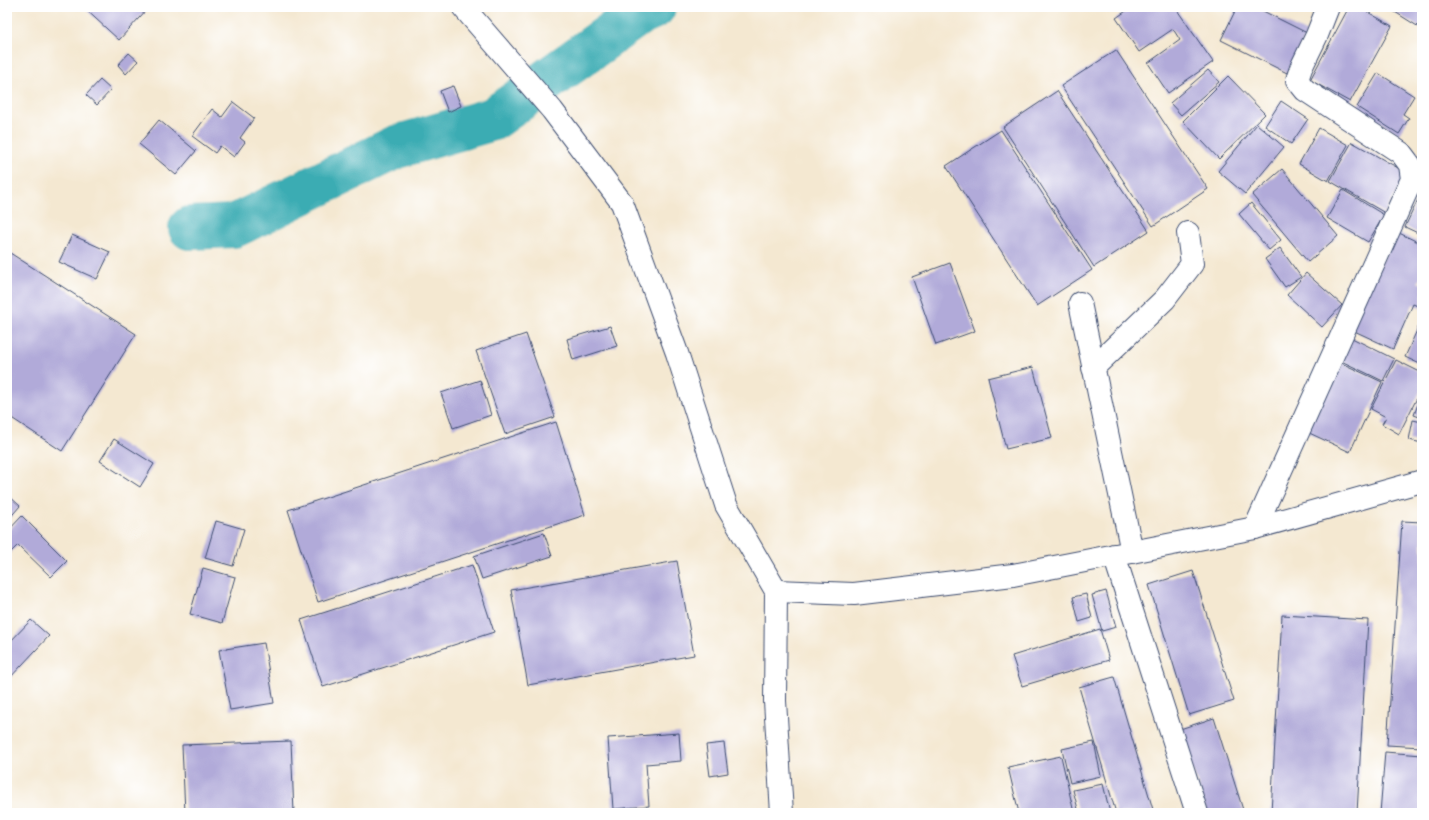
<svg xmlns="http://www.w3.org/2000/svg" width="1429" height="820" font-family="'Shantell Sans',sans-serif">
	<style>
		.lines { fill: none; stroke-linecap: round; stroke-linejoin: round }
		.river { stroke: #3aacb3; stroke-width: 44 }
		.building { fill: #b1aad9 }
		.minor-casing { stroke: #3c4b6f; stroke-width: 24 }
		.minor { stroke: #fff; stroke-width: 22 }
	</style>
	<rect width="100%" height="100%" fill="#fff"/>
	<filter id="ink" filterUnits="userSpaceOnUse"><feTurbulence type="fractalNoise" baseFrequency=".025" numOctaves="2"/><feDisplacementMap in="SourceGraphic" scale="8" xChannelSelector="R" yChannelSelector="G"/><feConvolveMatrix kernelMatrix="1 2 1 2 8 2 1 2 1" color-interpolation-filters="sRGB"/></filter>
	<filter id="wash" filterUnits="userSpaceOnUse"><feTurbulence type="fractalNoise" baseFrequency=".012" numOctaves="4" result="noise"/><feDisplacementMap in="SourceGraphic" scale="16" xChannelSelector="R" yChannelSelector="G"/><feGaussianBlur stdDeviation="0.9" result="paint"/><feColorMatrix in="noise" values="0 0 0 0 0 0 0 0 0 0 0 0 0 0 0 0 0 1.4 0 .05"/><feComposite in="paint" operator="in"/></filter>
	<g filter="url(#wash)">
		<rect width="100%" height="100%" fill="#f4e8d1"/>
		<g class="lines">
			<polyline class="river" points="190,228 234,226 396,147 493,119 639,14 654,7"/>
		</g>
		<g id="blocks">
			<g class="building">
				<polygon points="83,7 149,7 119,40"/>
				<polygon points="1132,7 1175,7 1213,62 1168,93 1148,63 1180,40 1173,29 1139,52 1116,18"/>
				<polygon points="1237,7 1255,7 1307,33 1287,73 1221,40"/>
				<polygon points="1349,7 1359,7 1392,26 1350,102 1310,80"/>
				<polygon points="1387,7 1422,7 1422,29"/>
				<polygon points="1116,50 1208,189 1153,226 1061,86"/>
				<polygon points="129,53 138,61 126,74 118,65"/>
				<polygon points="1208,70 1219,82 1181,115 1170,103"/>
				<polygon points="1378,73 1414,96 1403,114 1409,118 1399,134 1357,107"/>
				<polygon points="1228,76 1265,114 1219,159 1183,121"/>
				<polygon points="100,80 111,90 97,105 86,95"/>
				<polygon points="453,86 461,106 448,112 440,91"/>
				<polygon points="1057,91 1149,231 1094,267 1003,127"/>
				<polygon points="1281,101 1308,119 1291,144 1265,126"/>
				<polygon points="233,102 254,118 240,138 245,142 234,157 220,146 215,153 192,136 212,109 222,117"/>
				<polygon points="159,120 196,151 176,175 139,144"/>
				<polygon points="1257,124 1284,147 1245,194 1218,171"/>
				<polygon points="1319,128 1348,145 1328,181 1299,164"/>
				<polygon points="1001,130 1092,270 1037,306 946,166"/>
				<polygon points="1352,142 1407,173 1385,213 1330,181"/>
				<polygon points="1282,169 1338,236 1308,262 1252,195"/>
				<polygon points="1343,190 1384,215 1368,242 1327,218"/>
				<polygon points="1422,191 1422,235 1405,227"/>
				<polygon points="1251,203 1281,240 1269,250 1239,214"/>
				<polygon points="1397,232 1422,244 1422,273 1418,282 1422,284 1422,308 1413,304 1393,349 1348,328"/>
				<polygon points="72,235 110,252 97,279 59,262"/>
				<polygon points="1280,248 1301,277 1285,287 1265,259"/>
				<polygon points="7,251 136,334 62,451 7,415"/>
				<polygon points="950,263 975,331 936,345 912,277"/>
				<polygon points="1306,273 1342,305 1322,327 1287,295"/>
				<polygon points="1422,319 1422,365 1405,357"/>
				<polygon points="610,326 617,346 573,360 567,339"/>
				<polygon points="526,334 555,417 505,434 476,351"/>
				<polygon points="1348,336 1394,359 1383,381 1337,359"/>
				<polygon points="1396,360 1422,373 1422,388 1399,434 1382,424 1386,417 1371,409"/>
				<polygon points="1337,361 1382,382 1350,452 1305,431"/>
				<polygon points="1033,367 1052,438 1006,449 988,378"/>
				<polygon points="480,380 491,415 453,428 441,393"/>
				<polygon points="1422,393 1422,418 1414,415"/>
				<polygon points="1413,420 1422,422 1422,443 1409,440"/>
				<polygon points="556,422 585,515 318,602 288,510"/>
				<polygon points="114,439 154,464 140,487 100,461"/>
				<polygon points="7,494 20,506 7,521"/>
				<polygon points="22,516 67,561 51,577 18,545 9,554 7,552 7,532"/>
				<polygon points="216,521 244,529 233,566 205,558"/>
				<polygon points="1402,521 1422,522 1422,747 1387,745"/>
				<polygon points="544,533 552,556 482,579 474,556"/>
				<polygon points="677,561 694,655 528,685 511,590"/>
				<polygon points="472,565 494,632 323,687 301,620"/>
				<polygon points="203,568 235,577 222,623 190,614"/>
				<polygon points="1193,571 1234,701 1189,715 1149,585"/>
				<polygon points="1106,591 1116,627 1102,631 1092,595"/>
				<polygon points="1086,594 1092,618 1079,622 1073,597"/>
				<polygon points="1282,615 1368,620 1357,813 1271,813"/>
				<polygon points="31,620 49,636 8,680 7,679 7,645"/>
				<polygon points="1100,629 1109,660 1022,686 1012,656"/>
				<polygon points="264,643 274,703 230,710 219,650"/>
				<polygon points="1114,677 1154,813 1116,813 1079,687"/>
				<polygon points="1214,718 1244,813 1207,813 1180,729"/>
				<polygon points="679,733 681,761 646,764 649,806 613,809 608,738"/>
				<polygon points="291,741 294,813 185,813 182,745"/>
				<polygon points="1094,742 1101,776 1070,783 1062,749"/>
				<polygon points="724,743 728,773 710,776 706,745"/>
				<polygon points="1385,752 1422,755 1422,813 1380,813"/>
				<polygon points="1061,756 1074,813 1019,813 1008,767"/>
				<polygon points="1103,784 1110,813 1079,813 1073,790"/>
			</g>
		</g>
	</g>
	<g filter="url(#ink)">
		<use href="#blocks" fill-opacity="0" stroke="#3c4b6f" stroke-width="1"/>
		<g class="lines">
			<defs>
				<g id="minor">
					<polyline points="463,7 552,110 622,203 677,353 726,505 776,591 775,701 782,813"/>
					<polyline points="1080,303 1132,552"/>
					<polyline points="1093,368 1165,299 1192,264 1188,233"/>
					<polyline points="1255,528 1412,179 1410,165 1401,153 1305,90 1297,80 1301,68 1317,35 1328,7"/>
					<polyline points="1114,555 1197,813"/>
					<polyline points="776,591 854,594 1013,575 1255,528 1422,481"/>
				</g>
			</defs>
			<use href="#minor" class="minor-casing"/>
			<use href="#minor" class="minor"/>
		</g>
	</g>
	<rect width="1429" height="820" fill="none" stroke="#fff" stroke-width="24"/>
</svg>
